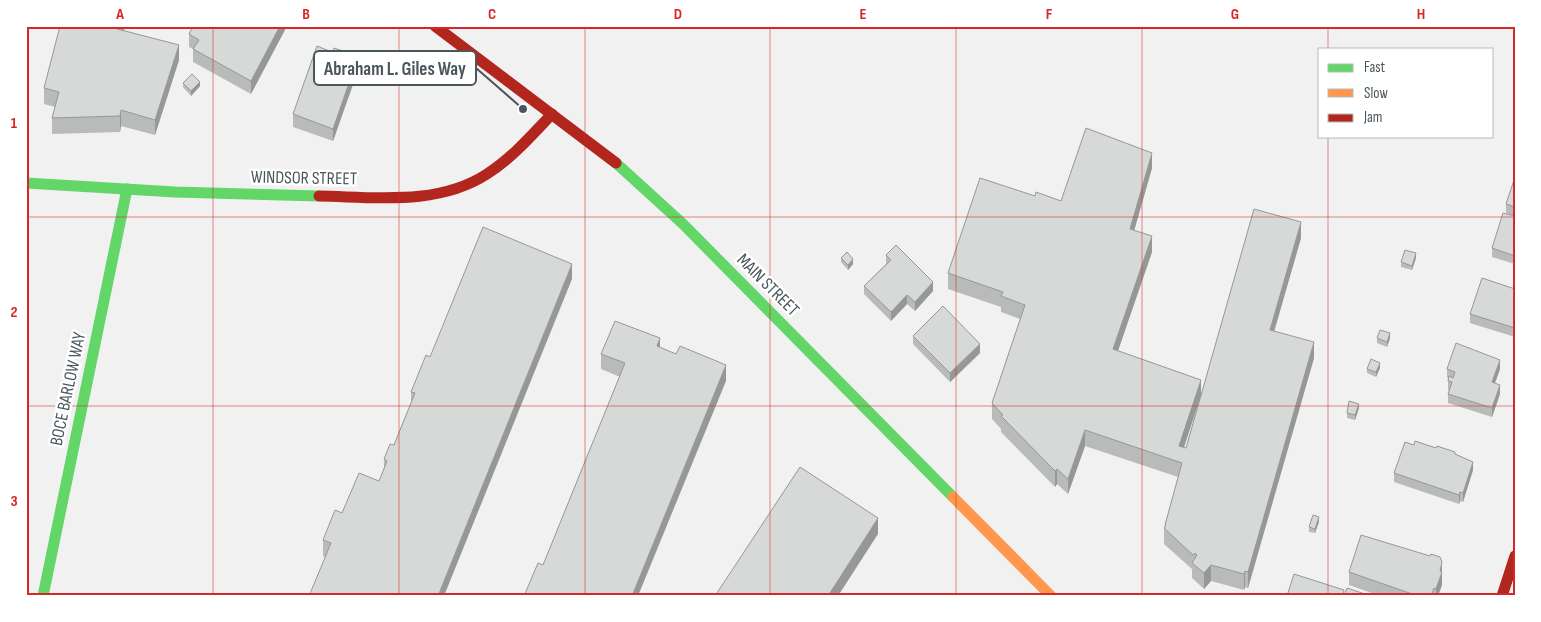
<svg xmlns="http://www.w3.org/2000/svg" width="1541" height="622" font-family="'Sofia Sans Condensed',sans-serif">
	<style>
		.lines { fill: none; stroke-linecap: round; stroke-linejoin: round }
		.fast { stroke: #63d668; stroke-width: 11 }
		.slow { stroke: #ff974d; stroke-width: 11 }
		.jam { stroke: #b3261e; stroke-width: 11 }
		.wall { fill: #b9bbbb; fill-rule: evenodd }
		.shaded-wall { fill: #969898 }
		.building { fill: #d7d9d9; stroke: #969898 }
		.grid { fill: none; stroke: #d62828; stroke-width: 1; stroke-opacity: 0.55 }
		.labels { text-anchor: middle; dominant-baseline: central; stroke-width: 5; stroke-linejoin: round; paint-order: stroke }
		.street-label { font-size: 18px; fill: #49565c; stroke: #fff }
		.leader { fill: none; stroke: #49565c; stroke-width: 2 }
		.callout-dot { fill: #49565c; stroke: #fff; stroke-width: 2 }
		.callout { fill: #fff; stroke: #49565c; stroke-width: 2 }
		.callout-label { font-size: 19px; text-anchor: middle; font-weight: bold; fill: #49565c }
		.neatline { fill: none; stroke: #d62828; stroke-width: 2 }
		.grid-label { font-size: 16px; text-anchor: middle; font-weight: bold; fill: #d62828 }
	</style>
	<rect width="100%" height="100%" fill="#f1f1f1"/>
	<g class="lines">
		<g class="fast">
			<polyline points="616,163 683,224 953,497"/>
			<polyline points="26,183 175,192 319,196"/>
			<polyline points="43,596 127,189"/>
		</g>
		<polyline class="slow" points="953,497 1051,596"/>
		<g class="jam">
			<polyline points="435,26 616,163"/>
			<path d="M319 196C375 197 438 206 487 174 512 158 532 135 552 114"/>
			<polyline points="1502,596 1515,556"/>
		</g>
	</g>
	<g class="wall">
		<polygon points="113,26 126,26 124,31 179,60 155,135 121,126 120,132 52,134 52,118 55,107 44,104 44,88 112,28"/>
		<polygon points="193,26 287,26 251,94 193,62 193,49 189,47 189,34"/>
		<polygon points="343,55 357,73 333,141 293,127 293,114"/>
		<polygon points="183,83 200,86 191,96 183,87"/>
		<path d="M1152 168 1134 231 1152 252 1118 351 1201 395 1301 238 1274 331 1314 358 1248 588 1245 587 1244 590 1211 581 1204 589 1192 578V569L1164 544V528L1178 477 1085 446 1068 494 1057 484 1055 487 1001 432V429L992 419V403L1020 319 1001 312V307L948 289V273L1035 196 1061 201ZM1199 402 1186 448H1184L1191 426Z"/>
		<polygon points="1515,177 1515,216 1506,213 1506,204"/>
		<polygon points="1515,216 1515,264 1492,257 1492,248"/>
		<polygon points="886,255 933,291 915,311 907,304 891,321 864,294 864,286 886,264"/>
		<polygon points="841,258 853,264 848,270 841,262"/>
		<polygon points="1416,258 1412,270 1401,267 1401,262"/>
		<polygon points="572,279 325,557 323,556 323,540 342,513 379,481 384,471 384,459 394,445 411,403 411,392 430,357"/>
		<polygon points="1515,289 1515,337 1470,323 1470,314"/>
		<polygon points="913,336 980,353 950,382 913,344"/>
		<polygon points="1377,338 1390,338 1387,347 1377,343"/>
		<polygon points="660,348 726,381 543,565 620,377 601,369 601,354"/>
		<polygon points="1380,368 1376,377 1367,373 1367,369"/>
		<polygon points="1447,369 1500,369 1495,383 1500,394 1492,417 1448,403 1448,394 1449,390 1448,390 1448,378 1447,378"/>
		<polygon points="1359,408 1355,420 1347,418 1347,413"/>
		<polygon points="1414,445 1455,454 1473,470 1463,502 1460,501 1459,504 1394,482 1394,473"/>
		<polygon points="1319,522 1315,533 1309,532 1309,527"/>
		<polygon points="1349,572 1442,575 1442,585 1438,596 1380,596 1349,585"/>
	</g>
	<g class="shaded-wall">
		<polygon points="280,26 287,26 251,94 251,81"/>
		<polygon points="179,45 179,60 155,135 155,120"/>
		<polygon points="357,60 357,73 333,141 333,129"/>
		<polygon points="200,82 200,86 191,96 191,91"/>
		<polygon points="121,110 121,126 120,132 120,116"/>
		<polygon points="1152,153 1152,168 1130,245 1130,229"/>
		<polygon points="1301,222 1301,238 1270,346 1270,330"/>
		<polygon points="1152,236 1152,252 1113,365 1113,349"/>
		<polygon points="1416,253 1416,258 1412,270 1412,266"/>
		<polygon points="853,259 853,264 848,270 848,265"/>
		<polygon points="572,264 572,279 444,596 438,596"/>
		<polygon points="933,282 933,291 915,311 915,302"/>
		<polygon points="907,295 907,304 891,321 891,312"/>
		<polygon points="1390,333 1390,338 1387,347 1387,342"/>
		<polygon points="660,338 660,354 657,346"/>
		<polygon points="1314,342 1314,358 1248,588 1248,572"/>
		<polygon points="980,344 980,353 950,382 950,373"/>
		<polygon points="1500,360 1500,369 1492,391 1492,382"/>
		<polygon points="1380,363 1380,368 1376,377 1376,372"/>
		<polygon points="726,365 726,381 638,596 632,596"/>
		<polygon points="1201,380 1201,395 1179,462 1179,446"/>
		<polygon points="1500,385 1500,394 1492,417 1492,408"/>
		<polygon points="1359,404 1359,408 1355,420 1355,415"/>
		<polygon points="1085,430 1085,446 1068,494 1068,479"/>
		<polygon points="1473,462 1473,470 1463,502 1463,493"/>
		<polygon points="1057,469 1057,484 1055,487 1055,471"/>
		<polygon points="1460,492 1460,501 1459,504 1459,495"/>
		<polygon points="1319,517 1319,522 1315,533 1315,529"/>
		<polygon points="878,518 878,534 838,596 828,596"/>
		<polygon points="1442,562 1442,585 1438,596 1436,596 1436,589"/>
		<polygon points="1211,565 1211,581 1204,589 1204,573"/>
		<polygon points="1245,571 1245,587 1244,590 1244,574"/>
	</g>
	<g class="building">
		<polygon points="60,26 106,26 179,45 155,120 121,110 120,116 52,118 59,92 44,88"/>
		<polygon points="113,26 124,26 123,30 112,27"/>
		<polygon points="193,26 280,26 251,81 193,49 199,40 189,34"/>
		<polygon points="317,46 332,52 334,48 343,51 341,55 357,60 333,129 293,114"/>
		<polygon points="192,74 200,82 191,91 183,83"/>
		<polygon points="1086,128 1152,153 1130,229 1152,236 1113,349 1201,380 1179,446 1186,448 1254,209 1301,222 1270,330 1314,342 1248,572 1245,571 1244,574 1211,565 1204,573 1192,563 1197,555 1195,553 1193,555 1164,528 1166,526 1165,525 1182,463 1085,430 1068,479 1057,469 1055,471 1001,416 1003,415 992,403 1025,305 1001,296 1003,292 948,273 980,178 1035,196 1036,192 1061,201"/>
		<polygon points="1515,177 1515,207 1506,204"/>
		<polygon points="1503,213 1515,216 1515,256 1492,248"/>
		<polygon points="483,227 572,264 438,596 309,596 331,543 323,540 335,510 342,513 359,473 379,481 387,461 384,459 390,444 394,445 415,393 411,392 426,355 430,357"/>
		<polygon points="896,245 933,282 915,302 907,295 891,312 864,286 891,260 886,255"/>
		<polygon points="1405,250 1416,253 1412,266 1401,262"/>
		<polygon points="847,252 853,259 848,265 841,258"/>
		<polygon points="1482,278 1515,289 1515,328 1470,314"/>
		<polygon points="943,306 980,344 950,373 913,336"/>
		<polygon points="615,321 660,338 657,346 676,354 680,346 726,365 632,596 524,596 538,563 543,565 625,363 601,354"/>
		<polygon points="1380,330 1390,333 1387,342 1377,338"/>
		<polygon points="1456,343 1500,360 1492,382 1500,385 1492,408 1448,394 1452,382 1448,381 1449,376 1453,378 1455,372 1447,369"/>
		<polygon points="1371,359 1380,363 1376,372 1367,369"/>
		<polygon points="1349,401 1359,404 1355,415 1347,413"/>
		<polygon points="1415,441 1436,448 1437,446 1455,452 1455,454 1473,462 1463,493 1460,492 1459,495 1394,473 1405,442 1414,445"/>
		<polygon points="800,467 878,518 828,596 715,596"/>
		<polygon points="1313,515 1319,517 1315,529 1309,527"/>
		<polygon points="1361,535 1430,556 1431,554 1440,557 1442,562 1440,571 1442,572 1436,589 1434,588 1431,596 1418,596 1349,572"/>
		<polygon points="1294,574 1344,590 1343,596 1287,596"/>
		<polygon points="1347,588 1368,595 1368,596 1344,596"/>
	</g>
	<path class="grid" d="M213 26V596M399 26V596M585 26V596M770 26V596M956 26V596M1142 26V596M1328 26V49M1328 136V596M26 217H1515M26 406H1515"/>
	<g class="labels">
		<g class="street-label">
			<text transform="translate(304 178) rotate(1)">WINDSOR STREET</text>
			<text transform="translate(768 285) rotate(45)">MAIN STREET</text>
			<text transform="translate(68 389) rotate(-78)">BOCE BARLOW WAY</text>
		</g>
	</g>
	<path class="leader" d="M523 109L476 68"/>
	<circle class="callout-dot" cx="523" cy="109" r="5"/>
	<rect class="callout" x="314" y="51" width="162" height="34" rx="5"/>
	<g class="callout-label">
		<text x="395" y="75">Abraham L. Giles Way</text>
	</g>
	<rect width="1541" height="622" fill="none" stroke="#ffffff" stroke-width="55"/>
	<rect x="1318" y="48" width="175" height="90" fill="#ffffff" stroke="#b6bbbe"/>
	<rect x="1328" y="64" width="25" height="8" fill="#63d668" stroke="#b6bbbe"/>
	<text x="1364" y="72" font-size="15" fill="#49565c">Fast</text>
	<rect x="1328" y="89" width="25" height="8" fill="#ff974d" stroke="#b6bbbe"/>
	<text x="1364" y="98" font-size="15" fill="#49565c">Slow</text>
	<rect x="1328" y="114" width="25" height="8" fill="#b3261e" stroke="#b6bbbe"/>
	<text x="1364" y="122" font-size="15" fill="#49565c">Jam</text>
	<rect x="28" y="28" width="1486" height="566" class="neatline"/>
	<g class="grid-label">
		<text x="120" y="19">A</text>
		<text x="306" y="19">B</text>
		<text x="492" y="19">C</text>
		<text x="678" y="19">D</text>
		<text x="863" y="19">E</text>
		<text x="1049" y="19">F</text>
		<text x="1235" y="19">G</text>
		<text x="1421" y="19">H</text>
		<text x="14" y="128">1</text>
		<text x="14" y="317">2</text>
		<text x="14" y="506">3</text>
	</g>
</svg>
